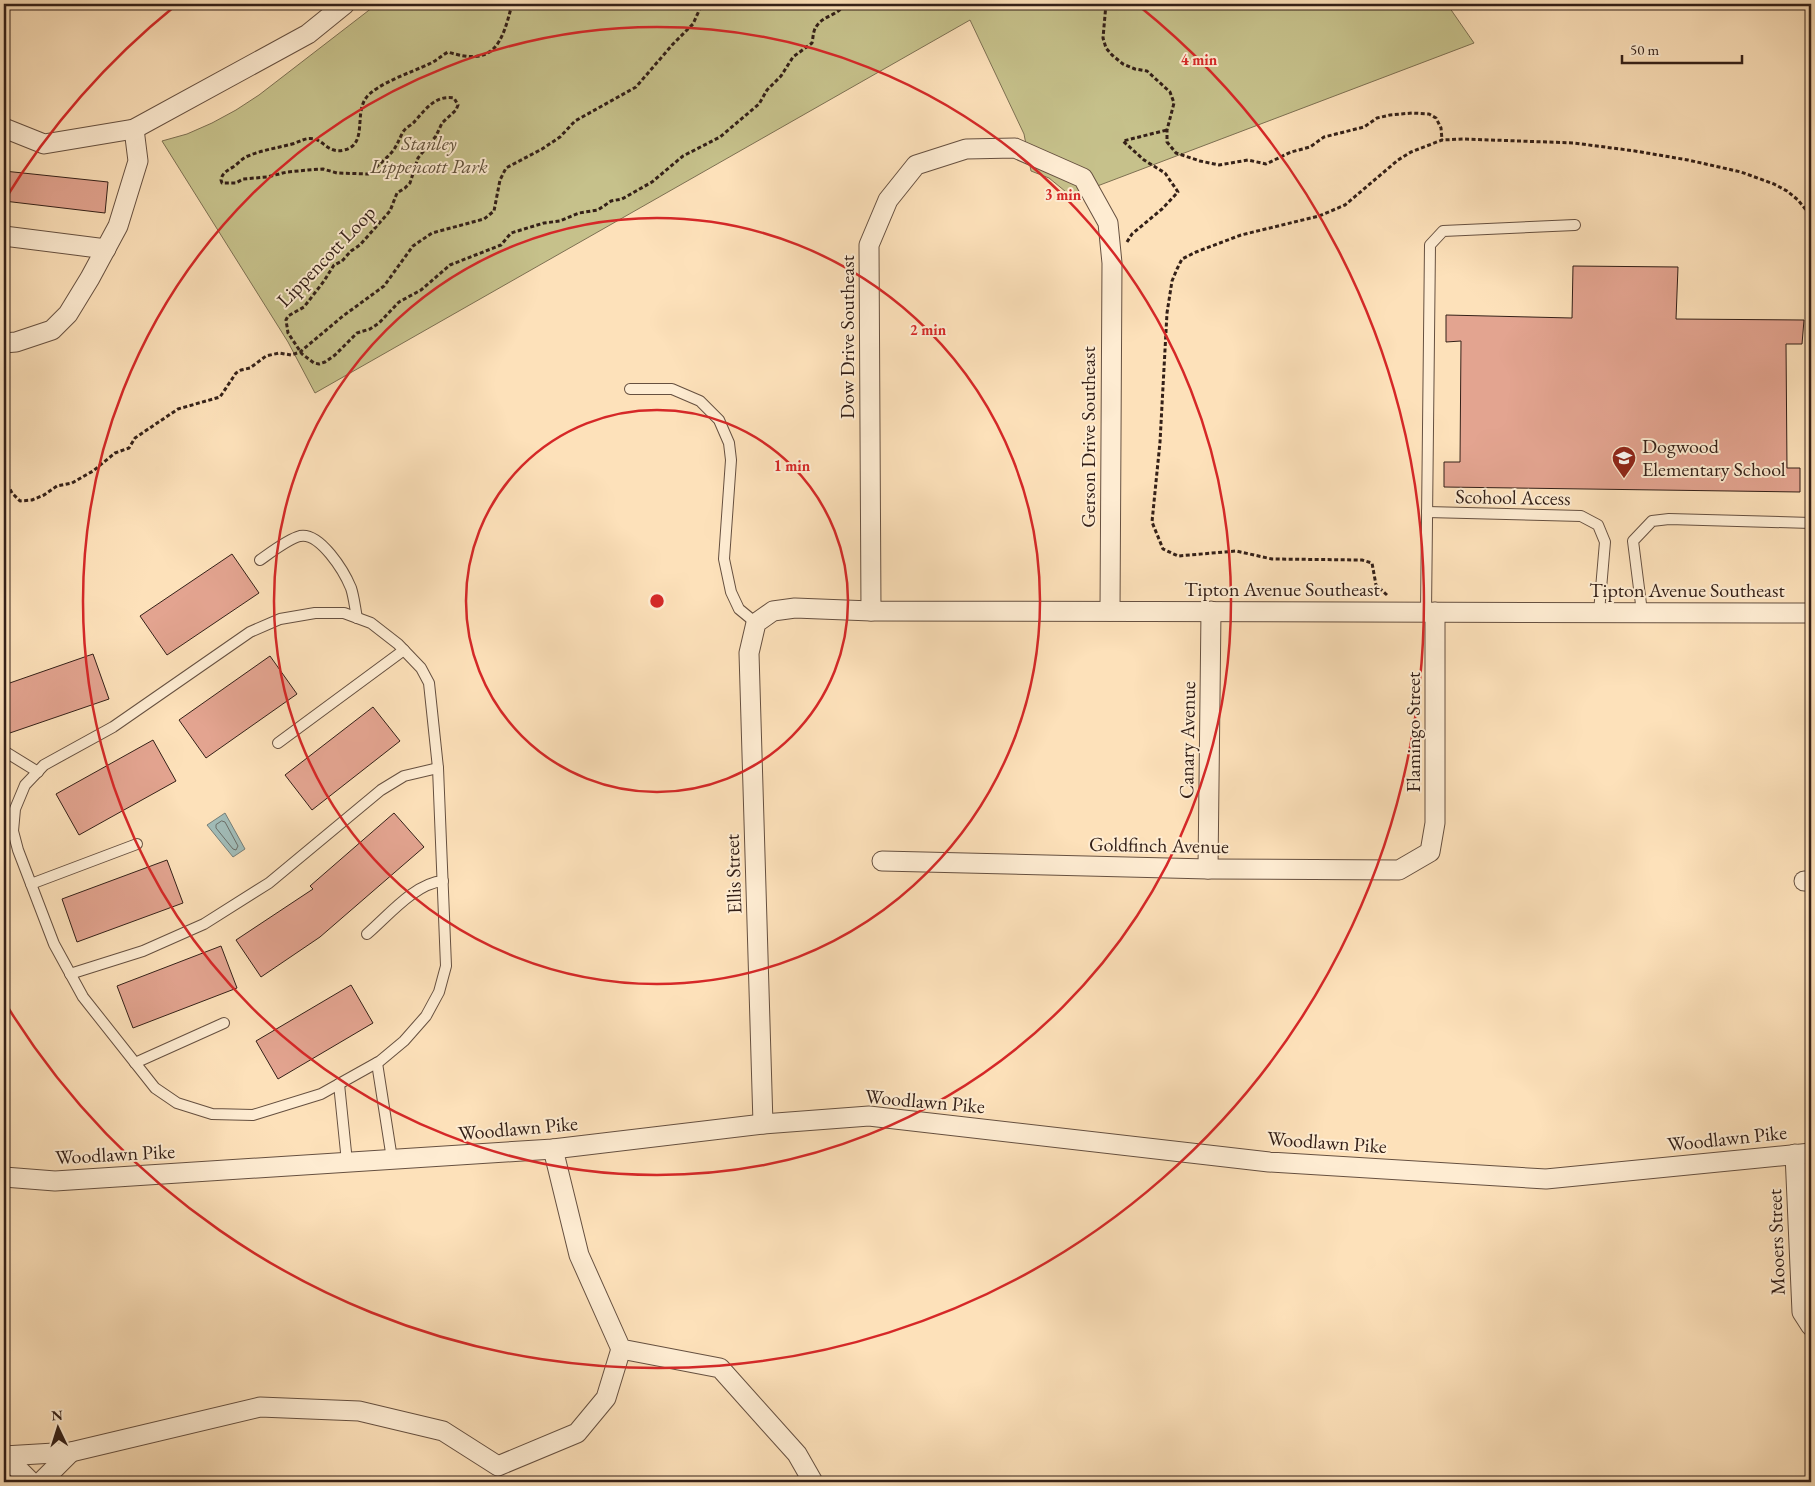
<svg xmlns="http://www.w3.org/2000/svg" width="1815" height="1486" font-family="'EB Garamond',serif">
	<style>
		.green { fill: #c6c18b; stroke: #7d7052 }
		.water { fill: #a1bcb8; stroke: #757e78 }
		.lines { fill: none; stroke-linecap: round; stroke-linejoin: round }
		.shore { stroke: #6a6e68; stroke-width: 1 }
		.building { fill: #e3a490; stroke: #342018 }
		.service-casing { stroke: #665040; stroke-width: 12 }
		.minor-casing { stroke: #665040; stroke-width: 21 }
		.path { stroke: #342018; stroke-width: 3; stroke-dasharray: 4 2.5; stroke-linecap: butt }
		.service { stroke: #feecd2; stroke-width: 10 }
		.minor { stroke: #feecd2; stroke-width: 19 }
		.ring { fill: none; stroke: #d62828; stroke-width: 2.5 }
		.labels { text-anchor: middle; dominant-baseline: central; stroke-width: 4; stroke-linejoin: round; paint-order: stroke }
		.park-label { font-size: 20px; font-style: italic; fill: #60503a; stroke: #feecd2 }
		.street-label { font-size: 20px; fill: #342018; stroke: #feecd2 }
		.poi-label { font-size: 20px; fill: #342018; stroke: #feecd2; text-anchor: start }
		.centre { fill: #d62828; stroke: #feecd2; stroke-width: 2.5 }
		.ring-label { font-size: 15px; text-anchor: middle; font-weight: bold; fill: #d62828; stroke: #feecd2; stroke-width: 4; stroke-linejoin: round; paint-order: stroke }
	</style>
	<rect width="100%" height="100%" fill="#fde1ba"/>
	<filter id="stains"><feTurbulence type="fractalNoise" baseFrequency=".004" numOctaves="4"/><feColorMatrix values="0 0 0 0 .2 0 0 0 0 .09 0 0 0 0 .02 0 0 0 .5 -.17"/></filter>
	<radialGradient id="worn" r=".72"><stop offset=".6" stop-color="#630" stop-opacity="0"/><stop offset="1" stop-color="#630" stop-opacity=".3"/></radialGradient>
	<polygon class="green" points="377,4 1447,4 1474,43 1071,196 1049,178 1031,171 1024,134 970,20 315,393 288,342 162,141 187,134 212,123 236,110 259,95"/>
	<polygon class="water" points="225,813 245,849 233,857 207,825"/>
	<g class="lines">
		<polygon class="shore" points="222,821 225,822 238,846 236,850 233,849 216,828 216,825"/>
	</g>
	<g class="building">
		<polygon points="4,171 108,182 105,213 4,201"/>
		<polygon points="1573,266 1678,267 1676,319 1804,320 1802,344 1786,344 1787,468 1800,468 1800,492 1444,487 1444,462 1460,462 1461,341 1446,342 1446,315 1572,318"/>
		<polygon points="232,554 259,593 167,655 140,616"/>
		<polygon points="93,654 109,699 4,735 4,685"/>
		<polygon points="270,656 297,694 206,758 179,720"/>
		<polygon points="373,707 400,741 312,810 285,775"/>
		<polygon points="153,740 176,781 79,835 56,794"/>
		<polygon points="394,813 424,847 320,937 261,977 236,940 313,889 310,886"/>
		<polygon points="167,860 183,903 77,942 62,899"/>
		<polygon points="221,946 237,988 133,1028 117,986"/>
		<polygon points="351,985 373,1023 278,1079 256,1041"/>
	</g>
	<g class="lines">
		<defs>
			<g id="service">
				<polyline points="630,389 672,389 700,401 719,420 729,443 731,460 724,559 731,592 739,609 756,623"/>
				<polyline points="1427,512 1581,516 1598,525 1605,542 1599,612"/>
				<path d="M260 560C270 553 288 539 300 536 320 532 344 571 351 588 354 597 355 608 357 618"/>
				<polyline points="1426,612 1430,245 1443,231 1575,225"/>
				<polyline points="1642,612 1633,541 1652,521 1669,519 1811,523"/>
				<polygon points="315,613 344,613 371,623 398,644 421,668 429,683 438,768 446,966 439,992 426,1016 404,1041 380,1061 321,1094 253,1115 212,1114 177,1103 155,1088 83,997 54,944 18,850 13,831 15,809 25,785 44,765 113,727 250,632 280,619"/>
				<polyline points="278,743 404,650"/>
				<polyline points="4,751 38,772"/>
				<polyline points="31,884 137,844"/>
				<path d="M367 934C388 916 415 883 443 881"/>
				<polyline points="70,974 143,951 204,924 269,883 381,790 404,776 438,768"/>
				<polyline points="135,1063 224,1023"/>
				<polyline points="377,1063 392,1159"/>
				<polyline points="339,1084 347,1162"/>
			</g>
			<g id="minor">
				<polyline points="4,128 44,144 134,129 308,34 345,4"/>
				<polyline points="4,236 106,249"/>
				<polyline points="4,343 16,342 52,330 68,314 90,278 118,226 138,161 134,129"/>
				<polyline points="871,611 869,245 888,200 916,165 966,149 1015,148 1083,178 1108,223 1112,263 1110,611"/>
				<polyline points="882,861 1208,869 1399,870 1430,852 1435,823 1435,612"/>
				<polyline points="1208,869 1211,611"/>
				<polyline points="1804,881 1811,881"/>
				<polyline points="763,1124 749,653 756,623 773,611 795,608 871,611 1811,613"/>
				<polyline points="553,1149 579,1255 621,1349 720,1368 797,1454 813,1482"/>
				<polyline points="1795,1154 1802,1312 1811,1326"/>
				<polyline points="4,1177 55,1181 553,1149 763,1124 869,1116 1269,1162 1546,1179 1811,1153"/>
				<polyline points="4,1456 71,1452 260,1407 359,1411 443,1431 498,1466 577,1433 606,1398 621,1349"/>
				<polyline points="5,1456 31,1482"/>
				<polyline points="41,1482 71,1452"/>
			</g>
		</defs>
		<use href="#service" class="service-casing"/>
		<use href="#minor" class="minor-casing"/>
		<g class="path">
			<path d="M512 4C502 44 494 67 448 52 441 56 436 61 429 64 412 72 376 84 366 98 354 114 368 145 344 150 329 154 324 141 314 139 305 137 300 142 292 144 277 148 262 150 248 156 242 158 238 164 233 167 227 171 222 173 221 180L222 183H236L243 179 267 177 287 172 308 170 323 169 337 173 368 174C376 167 385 160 392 152 397 146 399 139 403 132 406 127 412 125 415 121 426 109 435 95 454 98L458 105 456 110 442 123 436 136 418 158 410 183 405 188 397 193 390 211 360 245 351 251 342 261 334 265 324 281 304 307 288 316 286 320 288 333 302 354 314 363 319 364 325 362 335 355 357 333 370 329 379 323 399 302 421 290 450 265 501 245 511 233 544 223 560 221 579 213 598 210 611 201 622 199 652 182 683 156 720 137 759 104 767 90 781 76 793 57 812 43C813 39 813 31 816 27 822 16 839 15 845 4"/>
			<polyline points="1106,4 1103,38 1106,48 1112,55 1123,64 1135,69 1147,71 1170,92 1174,103 1167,130 1167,142 1176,153 1200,161 1219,165 1248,160 1266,164 1291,152 1310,147 1324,137 1364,127 1377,118 1390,115 1412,113 1429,114 1436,118 1441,128 1442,140"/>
			<polyline points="1127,242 1132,234 1162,209 1178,192 1165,173 1144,160 1123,141 1167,130"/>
			<polyline points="4,478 12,493 20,501 32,500 44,495 57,486 72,483 93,471 115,453 129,448 135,438 178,409 220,397 236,373 241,370 250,368 266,356 279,353 291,355 300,352 343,316 384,286 413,246 432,233 484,219 494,211 500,180 506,168 542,149 560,137 575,121 636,87 673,44 693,24 702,4"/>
			<polyline points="1387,595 1376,585 1372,563 1362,560 1272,559 1236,551 1178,556 1163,549 1152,522 1160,442 1167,313 1172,281 1177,269 1182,259 1196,252 1241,235 1319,216 1345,205 1398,160 1411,152 1442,140 1464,139 1574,143 1635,151 1688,160 1741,172 1774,184 1787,191 1798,200 1811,216"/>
		</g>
		<use href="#service" class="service"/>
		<use href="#minor" class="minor"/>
	</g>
	<g class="ring">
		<circle cx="657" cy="601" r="191"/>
		<circle cx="657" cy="601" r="383"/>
		<circle cx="657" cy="601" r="574"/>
		<path d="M4 201A766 766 0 0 1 175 6M1139 6A766 766 0 1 1 4 1001"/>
	</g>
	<defs>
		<symbol id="school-pin" viewBox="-11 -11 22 30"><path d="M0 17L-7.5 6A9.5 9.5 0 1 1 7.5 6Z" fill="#8f2418" stroke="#feecd2"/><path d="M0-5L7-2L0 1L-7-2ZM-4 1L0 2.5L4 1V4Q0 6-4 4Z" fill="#fff"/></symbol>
	</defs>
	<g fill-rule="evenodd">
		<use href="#school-pin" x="1610" y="444" width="28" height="38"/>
	</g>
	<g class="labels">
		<g class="park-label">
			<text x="429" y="143">Stanley<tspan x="429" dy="23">Lippencott Park</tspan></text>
		</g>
		<g class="street-label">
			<text transform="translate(326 256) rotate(-46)">Lippencott Loop</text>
			<text transform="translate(847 337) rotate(-90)">Dow Drive Southeast</text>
			<text transform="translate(1088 437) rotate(-90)">Gerson Drive Southeast</text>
			<text transform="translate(1513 497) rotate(1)">Scohool Access</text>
			<text x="1282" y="589">Tipton Avenue Southeast</text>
			<text x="1687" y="590">Tipton Avenue Southeast</text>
			<text transform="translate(1413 732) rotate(-90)">Flamingo Street</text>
			<text transform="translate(1187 740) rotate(-89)">Canary Avenue</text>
			<text transform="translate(1159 845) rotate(1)">Goldfinch Avenue</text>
			<text transform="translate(733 874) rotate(-92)">Ellis Street</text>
			<text transform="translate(925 1101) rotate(5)">Woodlawn Pike</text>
			<text transform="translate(518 1128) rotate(-5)">Woodlawn Pike</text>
			<text transform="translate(1727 1138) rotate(-6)">Woodlawn Pike</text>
			<text transform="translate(1327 1142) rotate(4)">Woodlawn Pike</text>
			<text transform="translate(115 1154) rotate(-3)">Woodlawn Pike</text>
			<text transform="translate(1776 1242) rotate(-92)">Mooers Street</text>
		</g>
		<g class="poi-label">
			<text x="1642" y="446">Dogwood<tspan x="1642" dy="23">Elementary School</tspan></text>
		</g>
	</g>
	<circle cx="657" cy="601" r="8" class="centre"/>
	<g class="ring-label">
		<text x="1199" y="65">4 min</text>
		<text x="1063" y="200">3 min</text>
		<text x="928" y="335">2 min</text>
		<text x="792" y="471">1 min</text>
	</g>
	<rect width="1815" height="1486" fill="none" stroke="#fde1ba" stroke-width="20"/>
	<rect x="5" y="5" width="1805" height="1476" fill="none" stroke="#342018" stroke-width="2.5"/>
	<rect x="10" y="10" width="1795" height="1466" fill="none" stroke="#342018"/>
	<g transform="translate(58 1428) rotate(356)" stroke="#feecd2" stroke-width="4" paint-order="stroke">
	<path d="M0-4L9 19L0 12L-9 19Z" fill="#342018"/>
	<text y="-8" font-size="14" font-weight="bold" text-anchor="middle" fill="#342018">N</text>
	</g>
	<path d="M1622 55v8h120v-8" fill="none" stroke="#342018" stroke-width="2.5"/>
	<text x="1630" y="55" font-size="15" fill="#342018" stroke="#feecd2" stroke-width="4" paint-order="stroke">50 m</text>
	<rect width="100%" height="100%" filter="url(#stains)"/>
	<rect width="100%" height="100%" fill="url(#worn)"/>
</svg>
